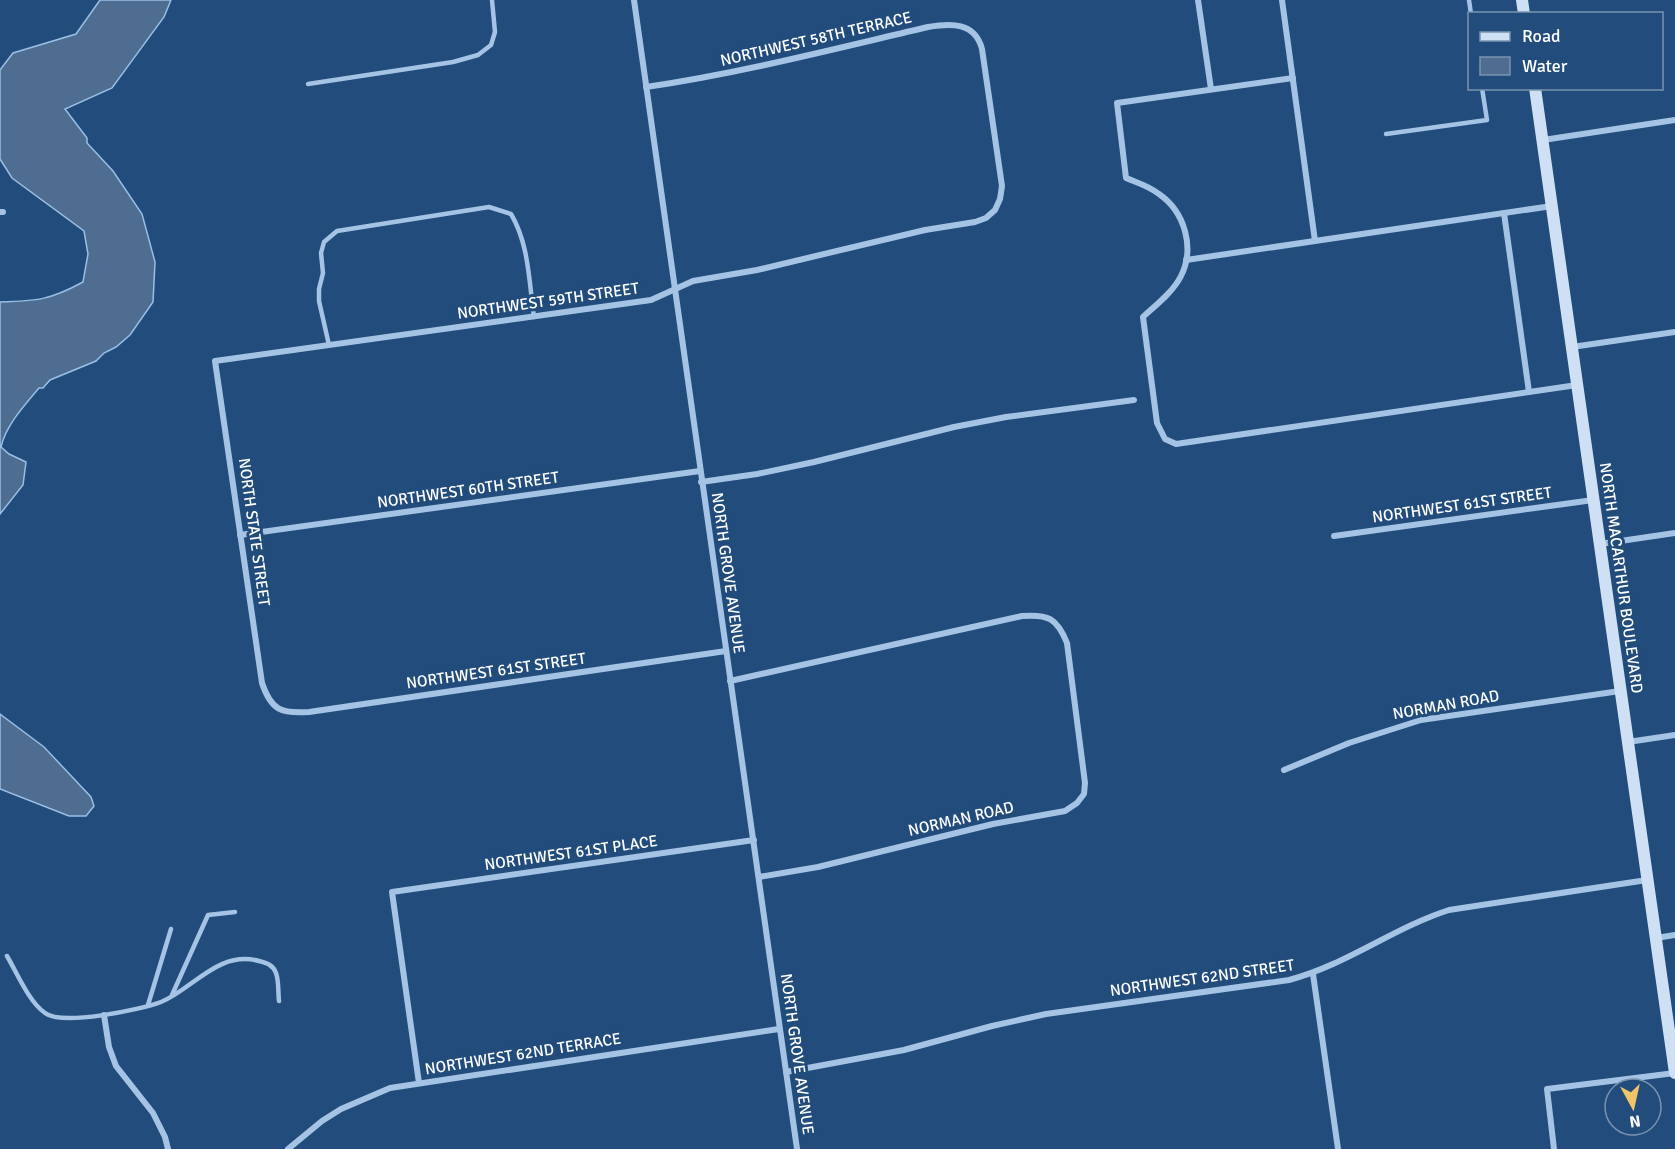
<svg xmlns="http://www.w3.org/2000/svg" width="1675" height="1149" font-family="Signika,sans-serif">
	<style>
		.water { fill: #4e6d90; stroke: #99bfe6; stroke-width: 1.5 }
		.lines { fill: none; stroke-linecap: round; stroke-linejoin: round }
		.service { stroke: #a5c4e5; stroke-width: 4.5 }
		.minor { stroke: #a5c4e5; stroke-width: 6 }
		.secondary { stroke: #cfe0f5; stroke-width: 12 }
		.labels { text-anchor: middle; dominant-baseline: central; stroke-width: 6; stroke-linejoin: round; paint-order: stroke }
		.street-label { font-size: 16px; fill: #fff; stroke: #224c7b }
	</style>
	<rect width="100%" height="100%" fill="#224c7b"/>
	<g class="water">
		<path d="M100 0H171L164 17 112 88 65 109 87 138V143L113 171 142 214 155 262 153 302 130 335 116 347 104 353 96 361 50 380 43 388H39C25 405 6 425 1 447L9 454 26 462 23 485 0 514V302C37 301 50 300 83 282L88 254 84 231 12 178 0 159V70L13 53 76 34Z"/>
		<polygon points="0,714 44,747 91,797 94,806 86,816 69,816 0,789"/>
	</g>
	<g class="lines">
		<g class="service">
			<polyline points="1469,0 1471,14"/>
			<polyline points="308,84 453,62 478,55 491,45 495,32 492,0"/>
			<polyline points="1386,134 1487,120 1482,88"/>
			<path d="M329 345 319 301V289L323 273 321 253 324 242 337 231 489 207 511 214C529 244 529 282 534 317"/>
			<path d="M7 956C17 973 29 1002 45 1013 62 1026 140 1010 161 1002 193 989 218 950 259 961 267 963 273 965 276 973 279 981 278 993 279 1001"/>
			<polyline points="172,995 208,915 235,912"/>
			<polyline points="148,1005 171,929"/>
		</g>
		<g class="minor">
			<polyline points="634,0 797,1149"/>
			<polyline points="1198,0 1211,89"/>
			<polyline points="1282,0 1315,241"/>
			<path d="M1293 78 1117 103 1126 178C1138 183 1149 186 1159 194 1185 212 1195 248 1181 276 1173 292 1156 305 1143 317L1157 423 1165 439 1176 444 1577 385"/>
			<path d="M646 87C741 73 834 49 928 27 951 23 975 22 982 49L1002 186 1000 199 995 210 986 218 975 222 925 230 757 270 693 281 651 300 215 361 262 683C271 710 281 714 309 712L726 651"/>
			<polyline points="1543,140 1675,120"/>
			<polyline points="0,212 3,212"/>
			<polyline points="1504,213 1529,392"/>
			<polyline points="1186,260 1552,206"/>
			<polyline points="1572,347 1675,332"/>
			<polyline points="701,482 757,474 814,462 954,427 1006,417 1134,400"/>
			<polyline points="240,535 700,471"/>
			<polyline points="1334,536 1593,500"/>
			<polyline points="1600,544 1675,533"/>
			<path d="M730 681 1022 616C1048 614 1057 618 1067 643L1085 783 1084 794 1077 803 1065 811 993 824 818 867 759 877"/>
			<polyline points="1628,742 1675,735"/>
			<polyline points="1284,770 1349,743 1421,720 1620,691"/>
			<polyline points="1656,938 1675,935"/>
			<polyline points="1313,974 1338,1149"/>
			<polyline points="104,1015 109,1047 116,1066 153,1113 165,1137 168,1149"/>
			<path d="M786 1072 904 1050 992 1026 1046 1014 1289 980C1346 965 1393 928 1449 910L1647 880"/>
			<polyline points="419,1083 392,892 754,840"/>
			<polyline points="288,1149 322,1121 341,1109 390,1088 779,1029"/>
			<polyline points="1554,1149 1547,1089 1675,1073"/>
		</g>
		<g class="secondary">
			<polyline points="1522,0 1524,14"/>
			<polyline points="1535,88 1675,1073"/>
		</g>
	</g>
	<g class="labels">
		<g class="street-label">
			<text transform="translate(816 39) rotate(-13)">NORTHWEST 58TH TERRACE</text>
			<text transform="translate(548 301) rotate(-8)">NORTHWEST 59TH STREET</text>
			<text transform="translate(468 490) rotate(-8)">NORTHWEST 60TH STREET</text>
			<text transform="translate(1462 505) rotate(-8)">NORTHWEST 61ST STREET</text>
			<text transform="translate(254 532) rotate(82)">NORTH STATE STREET</text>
			<text transform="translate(728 573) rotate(82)">NORTH GROVE AVENUE</text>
			<text transform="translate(1621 578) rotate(82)">NORTH MACARTHUR BOULEVARD</text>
			<text transform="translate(496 671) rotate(-8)">NORTHWEST 61ST STREET</text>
			<text transform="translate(1446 705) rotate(-10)">NORMAN ROAD</text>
			<text transform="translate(961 819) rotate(-13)">NORMAN ROAD</text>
			<text transform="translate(571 853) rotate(-8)">NORTHWEST 61ST PLACE</text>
			<text transform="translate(1202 978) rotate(-8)">NORTHWEST 62ND STREET</text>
			<text transform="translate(523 1054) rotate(-9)">NORTHWEST 62ND TERRACE</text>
			<text transform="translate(797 1054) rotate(82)">NORTH GROVE AVENUE</text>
		</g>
	</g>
	<rect x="1468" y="12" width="195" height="78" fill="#224c7b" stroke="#7a94b0" stroke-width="1.5"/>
	<rect x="1480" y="32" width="30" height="9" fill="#cfe0f5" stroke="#7a94b0" stroke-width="1.5"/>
	<text x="1522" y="42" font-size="18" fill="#ffffff">Road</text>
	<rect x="1480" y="57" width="30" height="18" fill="#4e6d90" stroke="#7a94b0" stroke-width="1.5"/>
	<text x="1522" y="72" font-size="18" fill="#ffffff">Water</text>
	<g transform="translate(1633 1107) rotate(172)"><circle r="28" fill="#224c7b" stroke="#7a94b0" stroke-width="1.5"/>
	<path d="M0-4.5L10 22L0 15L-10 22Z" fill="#f1c567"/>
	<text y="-9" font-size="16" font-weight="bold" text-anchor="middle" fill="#ffffff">N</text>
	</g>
</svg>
